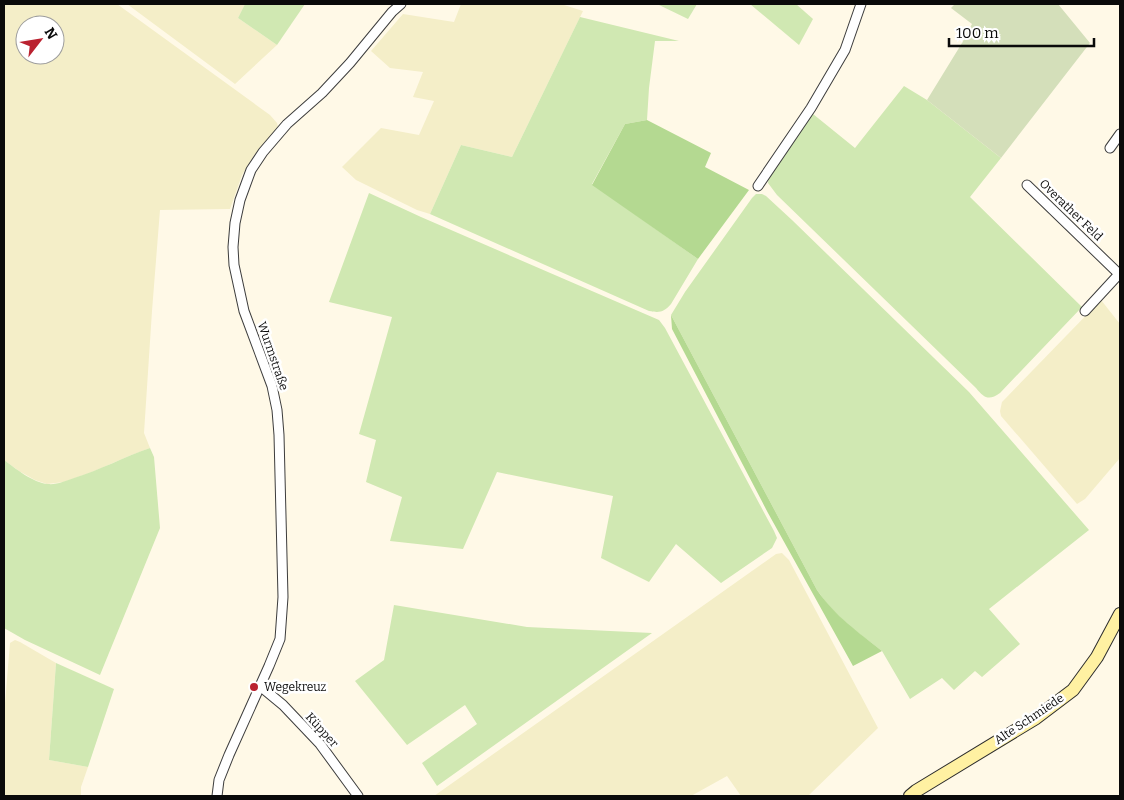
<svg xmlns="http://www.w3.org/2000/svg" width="1124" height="800" font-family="Bitter,serif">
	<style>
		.farmland { fill: #f4eec8; fill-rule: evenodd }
		.green { fill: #d0e8b2 }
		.forest { fill: #b4d991 }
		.cemetery { fill: #d4dfba }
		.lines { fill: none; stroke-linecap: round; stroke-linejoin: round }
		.street-casing { stroke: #3d3d3d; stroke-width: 11 }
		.secondary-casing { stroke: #2c2c2c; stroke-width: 14 }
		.street { stroke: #fff; stroke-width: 9 }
		.secondary { stroke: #fff1a2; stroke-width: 12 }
		.poi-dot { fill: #ba2230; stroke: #fff; stroke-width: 2 }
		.labels { text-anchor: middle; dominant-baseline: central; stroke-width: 5; stroke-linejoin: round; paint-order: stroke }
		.street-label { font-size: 12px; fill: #0a0a0a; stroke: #fff }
		.poi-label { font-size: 12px; fill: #0a0a0a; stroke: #fff; text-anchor: start }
	</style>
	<rect width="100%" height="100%" fill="#fff9e7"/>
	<g class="farmland">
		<path d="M4 4H117L270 115 277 123 278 127 254 155 242 175 230 209 160 210 152 311 144 433 150 448 129 456 92 472 64 482 47 484 35 480 19 471 4 460ZM25 25H55V55H25Z"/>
		<polygon points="127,4 245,4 238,18 277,45 235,84"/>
		<polygon points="461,4 561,4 583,11 512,157 461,145 430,214 417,210 356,180 342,167 381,128 419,135 434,101 413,97 423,72 390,68 371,51 403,14 454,22"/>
		<polygon points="1101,300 1120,324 1120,458 1085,499 1077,504 1001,416 1000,411 1002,402"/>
		<polygon points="782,553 789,560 878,728 808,796 741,796 727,776 691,796 434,796 776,554"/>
		<polygon points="15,640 20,642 56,663 49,760 88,767 81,787 81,796 4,796 4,715 10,643"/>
	</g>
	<g class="green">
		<polygon points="245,4 305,4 277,45 238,18"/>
		<polygon points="657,4 697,4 688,19"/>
		<polygon points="750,4 796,4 813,19 799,45"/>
		<path d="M580 17 679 41H655L649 88 647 120 625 124 592 184 698 259 671 304C664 312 660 313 649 311L430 214 461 145 512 157Z"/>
		<path d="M904 86 927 100 1001 158 970 197 1082 307 1000 393C989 401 984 398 976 388L777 195 768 183 769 175 813 114 855 148Z"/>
		<polygon points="369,193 421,217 659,320 665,328 774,531 777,538 772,548 721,583 676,544 649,582 601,558 613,496 497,472 463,549 390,541 402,497 366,482 376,440 359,434 392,317 329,302"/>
		<polygon points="756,194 762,194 766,196 792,220 969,392 1089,530 989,609 1020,644 982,677 975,671 954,690 942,678 910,699 882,651 848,625 828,605 817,590 671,315 685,292 752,198"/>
		<path d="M150 448 154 457 160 528 100 675 25 640 4 628V460C15 468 33 483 48 484 56 485 66 481 74 478 100 470 124 457 150 448Z"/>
		<polygon points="394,605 527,627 652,633 437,786 422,763 477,724 465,705 407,745 355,681 384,660"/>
		<polygon points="56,663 114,689 88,767 49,760"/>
	</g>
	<g class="forest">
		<polygon points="647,120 711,153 705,167 749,190 698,259 592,185 625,124"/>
		<path d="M671 315 817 590C836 617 857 631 882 651L853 666 768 513 672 329Z"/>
	</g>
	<polygon class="cemetery" points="955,4 1058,4 1090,43 1001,158 927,100 962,43 972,24 951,8"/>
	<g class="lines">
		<defs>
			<g id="street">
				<polyline points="1110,148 1120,134"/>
				<polyline points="1027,185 1119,274"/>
				<polyline points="758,186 811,108 845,50 861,4"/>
				<polyline points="1085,311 1120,273"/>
				<polyline points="260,686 283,705 320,744 358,796"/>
				<polyline points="217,796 219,780 229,755 269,666 280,639 283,597 279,435 277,410 272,386 244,311 234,265 233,247 235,223 240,200 251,170 263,152 287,124 322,93 350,63 392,12 401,4"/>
			</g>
			<polyline id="secondary" points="910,796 916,791 1036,718 1073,690 1097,657 1120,614"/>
		</defs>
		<use href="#street" class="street-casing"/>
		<use href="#secondary" class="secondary-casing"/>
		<use href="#street" class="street"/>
		<use href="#secondary" class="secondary"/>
	</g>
	<circle class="poi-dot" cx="254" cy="687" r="5"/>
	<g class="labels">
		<g class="street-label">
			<text transform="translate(1071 210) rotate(44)">Overather Feld</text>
			<text transform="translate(273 356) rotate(71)">Wurmstraße</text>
			<text transform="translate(1029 719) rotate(-34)">Alte Schmiede</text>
			<text transform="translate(322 730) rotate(48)">Küpper</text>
		</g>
		<g class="poi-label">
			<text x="264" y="687">Wegekreuz</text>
		</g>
	</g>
	<rect width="1124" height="800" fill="none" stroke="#0a0a0a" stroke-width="10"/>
	<g transform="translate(40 40) rotate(59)"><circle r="24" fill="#ffffff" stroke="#9d9d9d"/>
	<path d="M0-4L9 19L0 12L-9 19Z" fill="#ba2230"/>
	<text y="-8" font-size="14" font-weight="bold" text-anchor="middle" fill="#0a0a0a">N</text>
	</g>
	<path d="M949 38v8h145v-8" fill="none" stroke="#0a0a0a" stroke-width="2.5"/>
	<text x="956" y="38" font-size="15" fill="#0a0a0a" stroke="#ffffff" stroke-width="4" paint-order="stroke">100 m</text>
</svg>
